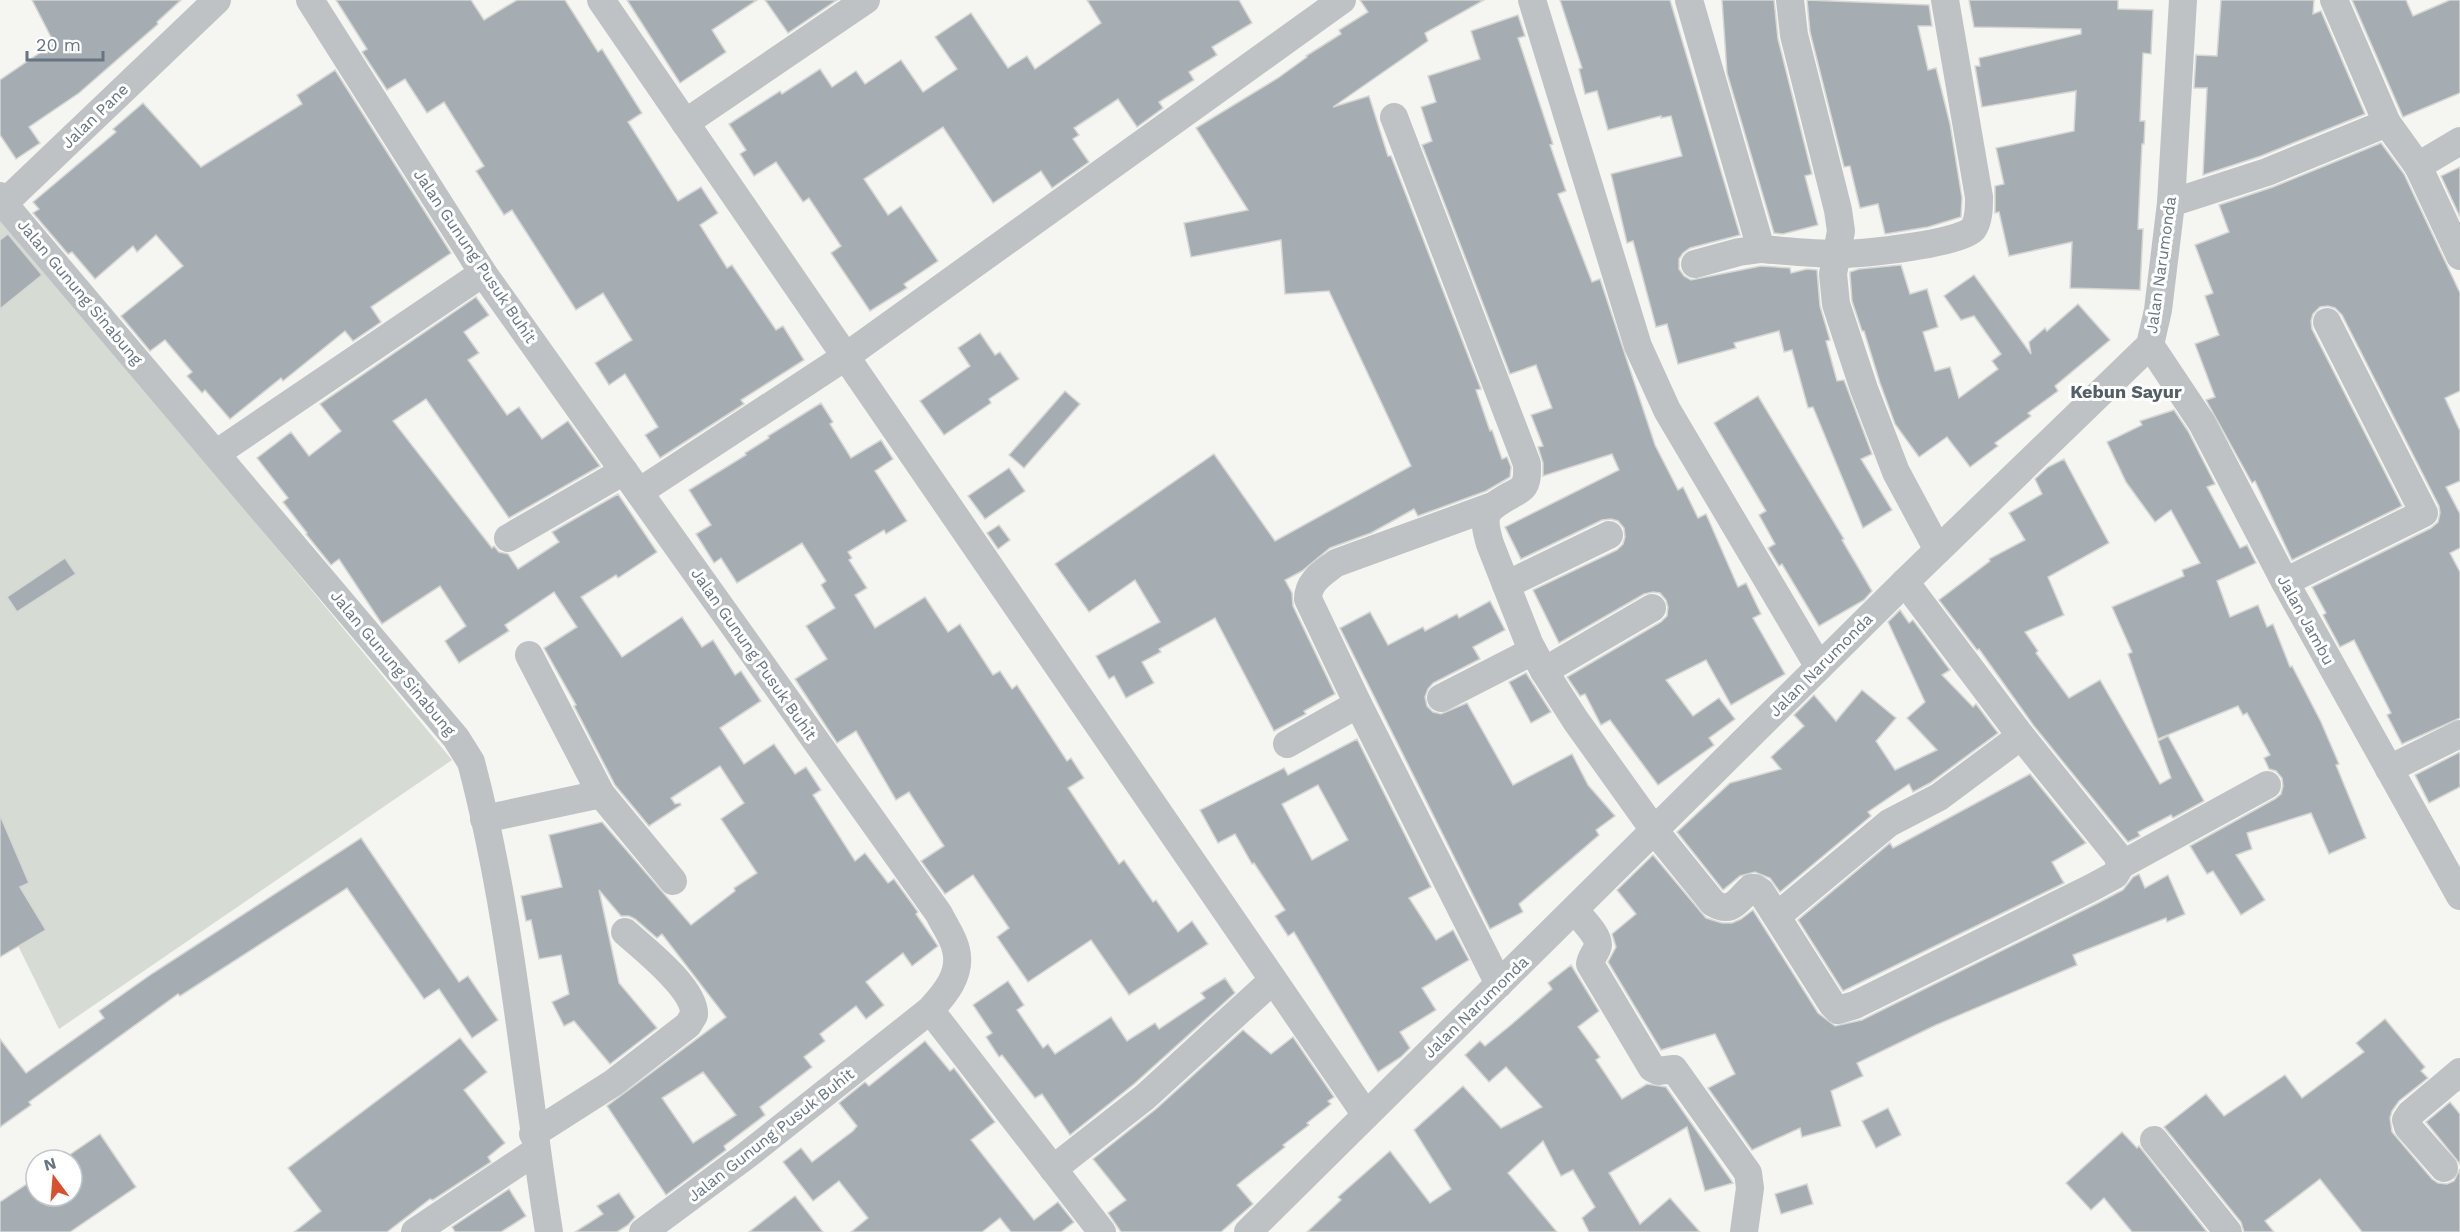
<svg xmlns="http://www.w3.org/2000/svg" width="2460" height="1232" font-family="'Work Sans',sans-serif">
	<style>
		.green { fill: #d6dbd3 }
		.building { fill: #a5adb2; stroke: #d6d6d4; stroke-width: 1.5; fill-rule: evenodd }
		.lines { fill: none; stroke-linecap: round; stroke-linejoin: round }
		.minor { stroke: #bec2c5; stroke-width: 28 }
		.labels { text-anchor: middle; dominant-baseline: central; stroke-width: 6; stroke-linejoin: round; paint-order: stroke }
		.street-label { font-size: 16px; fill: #667581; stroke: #fff }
		.neighbourhood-label { font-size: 18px; font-weight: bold; fill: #535e66; stroke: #fff }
	</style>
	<rect width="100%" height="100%" fill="#f5f5f1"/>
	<polygon class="green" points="0,213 452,760 59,1029 0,909"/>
	<g class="building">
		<polygon points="32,0 181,0 157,22 158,24 79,93 29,127 40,143 16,159 0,135 0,80 54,43"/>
		<polygon points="336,0 471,0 484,20 517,0 565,0 598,52 602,49 642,113 628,122 678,201 701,187 718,213 700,225 727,268 732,265 776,330 783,326 804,360 741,400 744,404 660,458 645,435 658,427 625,374 609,385 595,363 632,340 603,293 576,310 512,210 504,215 476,171 484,166 444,102 427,113 405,79 387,90 362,52 367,49"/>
		<polygon points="627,0 757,0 712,30 726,52 680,83"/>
		<polygon points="765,0 837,0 788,33"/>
		<polygon points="1087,0 1239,0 1252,23 1212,47 1217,55 1189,72 1194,80 1159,102 1163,108 1137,127 1118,99 1074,128 1079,135 1073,139 1089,162 1052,188 1041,171 993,203 943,127 864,179 888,215 901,206 938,261 904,284 907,288 870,311 831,253 841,246 809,198 803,202 776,162 754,176 740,154 746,150 729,124 780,91 782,94 820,69 832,87 856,71 865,84 901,60 923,92 957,69 935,37 971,13 1008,68 1027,56 1035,69 1101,23"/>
		<polygon points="1360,0 1484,0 1425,33 1428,41 1333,107 1369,96 1388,156 1391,156 1481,389 1476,390 1490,431 1492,430 1502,459 1507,457 1511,467 1510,477 1486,491 1418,516 1414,509 1371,533 1330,548 1302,571 1285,580 1292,593 1293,606 1335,694 1304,711 1306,714 1274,731 1215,618 1159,649 1161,652 1142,662 1154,683 1126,698 1114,676 1109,679 1096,656 1160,622 1135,580 1089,612 1055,564 1214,454 1275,541 1411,466 1329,291 1285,294 1281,240 1191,257 1184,223 1248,210 1196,128 1278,78 1307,57 1306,56 1341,34 1339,30 1368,12"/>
		<polygon points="1560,0 1670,0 1740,235 1690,248 1683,253 1679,259 1679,269 1684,276 1691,280 1761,266 1790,268 1791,273 1807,269 1817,270 1820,306 1830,340 1826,341 1837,381 1844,380 1872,454 1861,459 1892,510 1863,528 1813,407 1808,408 1792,350 1784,352 1779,331 1734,343 1736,348 1678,364 1667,324 1656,327 1633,241 1627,243 1611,174 1682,156 1671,116 1661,118 1661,116 1608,130 1597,91 1585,94 1579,69 1582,68"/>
		<polygon points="1722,0 1774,0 1778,39 1812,174 1805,176 1818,225 1783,234 1774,233 1727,73"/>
		<polygon points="1807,0 1929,5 1932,26 1918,26 1928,70 1936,68 1950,124 1962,198 1961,217 1928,227 1885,234 1878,204 1860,208 1850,166 1844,167 1810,32"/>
		<polygon points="1969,0 2118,0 2118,9 2153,10 2151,54 2143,53 2140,121 2145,121 2144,144 2142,144 2138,229 2143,229 2140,290 2070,288 2072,242 2009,256 1999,212 1995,213 1995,186 2004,184 1996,148 2074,131 2076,91 1982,107 1975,66 1980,66 1979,58 2081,34 2081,29 1974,27"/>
		<polygon points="2221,0 2314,0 2313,14 2321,11 2365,114 2261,156 2203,175 2207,88 2194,88 2196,55 2217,56"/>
		<polygon points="2352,0 2406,0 2413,16 2450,0 2460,0 2460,93 2403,117"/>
		<polygon points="1518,15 1525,36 1518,38 1553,144 1550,145 1566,191 1558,194 1592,282 1600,279 1655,445 1678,490 1683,487 1698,518 1706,514 1738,587 1746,583 1761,614 1753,618 1785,674 1731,705 1706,660 1666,680 1693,716 1719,698 1735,719 1709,738 1714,745 1658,785 1610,720 1601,725 1585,694 1580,696 1567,677 1661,622 1667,616 1668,607 1666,600 1660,593 1653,592 1644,594 1559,643 1533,590 1617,550 1623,544 1625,537 1624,528 1618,521 1611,519 1602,520 1521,559 1505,527 1619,470 1612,454 1543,476 1543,463 1538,447 1543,446 1531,415 1552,408 1536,365 1510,374 1422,145 1432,141 1421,107 1436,102 1428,76 1480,59 1471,31"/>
		<polygon points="335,70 451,253 371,307 381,322 353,341 345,331 283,381 281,378 230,419 205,390 202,393 187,376 192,372 165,340 150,351 121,316 183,266 156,235 137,252 133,246 95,279 72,252 68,254 33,213 39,209 33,202 116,132 113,129 143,103 201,167 302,104 297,95"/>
		<polygon points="2381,143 2404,174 2460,293 2460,391 2445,398 2460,431 2460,481 2446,487 2460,514 2460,548 2450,553 2460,572 2460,718 2402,744 2387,715 2391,713 2354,640 2340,647 2323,615 2326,613 2312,587 2431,528 2438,522 2440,513 2439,506 2342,315 2335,308 2328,306 2320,307 2313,314 2311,321 2312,329 2402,506 2292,560 2255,481 2252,483 2206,400 2215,397 2195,344 2219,335 2205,296 2213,293 2195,245 2229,232 2219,205 2273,187"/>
		<polygon points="2460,167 2460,217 2441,176"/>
		<polygon points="8,234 42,275 0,309 0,240"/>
		<polygon points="1901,265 1910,294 1927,289 1938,327 1923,332 1935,371 1950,367 1959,398 1998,369 1992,361 2001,354 1974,316 1961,320 1944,296 1974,275 2031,354 2029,342 2045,328 2047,331 2078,304 2110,340 2055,386 2058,391 2028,413 2031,416 1995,443 1998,446 1970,467 1947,437 1919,457 1895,424 1880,383 1864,331 1862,331 1852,301 1850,275 1850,272 1859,269"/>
		<path d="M476 297 489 315 464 332 479 353 468 360 507 415 519 407 542 439 568 421 600 466 509 518 426 399 393 421 492 548 494 546 499 552 508 554 518 569 559 542 552 532 618 494 657 552 618 578 616 575 581 597 622 657 682 617 702 647 713 640 735 675 741 671 761 701 720 728 744 764 774 744 795 774 806 767 821 790 813 795 855 861 865 853 888 883 894 879 918 912 916 914 938 946 912 966 903 953 866 982 884 1005 866 1019 856 1006 820 1034 825 1041 804 1057 812 1067 760 1107 765 1115 724 1146 726 1150 666 1195 607 1106 726 1017 662 934 657 938 635 919 629 916H621L599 890 619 983 657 1028 610 1064 574 1021 564 1026 552 1002 569 994 561 955 539 959 531 920 526 921 521 896 562 887 549 835 602 822 691 925 735 891 734 888 757 873 721 819 744 803 720 766 671 798 675 804 680 803 681 805 649 826 615 785 574 706 576 705 544 648 577 627 554 592 505 625 509 631 459 663 445 641 466 626 440 586 382 624 339 559 331 565 306 534 307 533 283 502 288 498 257 458 291 432 309 456 341 431 320 404ZM703 1072 736 1115 693 1143 662 1098Z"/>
		<polygon points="980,333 995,355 1000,352 1019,379 989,399 991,403 944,435 920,401 970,366 958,348"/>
		<polygon points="1065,391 1080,404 1024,468 1009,455"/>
		<polygon points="1758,396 1844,539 1842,540 1872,591 1864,600 1819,626 1782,564 1779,566 1768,548 1775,544 1759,515 1766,511 1714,423"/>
		<polygon points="821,403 833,422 830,424 851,458 881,440 893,459 875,471 907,521 886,534 884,530 848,552 852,558 849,560 867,588 855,595 875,628 925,597 948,632 960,624 993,675 1000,671 1012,689 1017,685 1067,761 1071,758 1084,778 1068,788 1119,864 1124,860 1153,902 1156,900 1178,932 1192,921 1208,944 1129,995 1091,940 1028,982 997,937 1009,928 973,875 945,894 921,861 944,846 909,792 896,800 856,731 837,743 795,679 827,659 806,626 835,608 821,585 826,581 802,543 737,583 721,558 714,563 696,534 711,525 689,490 746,455 745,453 769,438 768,436"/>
		<polygon points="2174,410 2188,431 2215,484 2207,487 2240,548 2247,545 2256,563 2217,581 2230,617 2258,605 2267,627 2273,624 2290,667 2292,666 2321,722 2339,764 2336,765 2366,838 2329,854 2311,813 2247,833 2252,849 2236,855 2265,900 2241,915 2213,871 2207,874 2190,846 2275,799 2281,794 2283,786 2282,778 2276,771 2269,769 2264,758 2270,755 2247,713 2243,715 2238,706 2158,739 2128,654 2132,652 2112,607 2184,576 2182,570 2200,563 2171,510 2155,522 2126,482 2107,442 2142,425 2140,421"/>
		<polygon points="2064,459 2109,543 2048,577 2064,615 2025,632 2038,651 2036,653 2069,698 2100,680 2160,784 2171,778 2158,741 2168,736 2204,801 2173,818 2171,815 2138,832 2140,836 2128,842 2034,726 1979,649 1977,650 1939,600 1990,561 1989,559 2025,540 2009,513 2042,494 2035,479 2048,467"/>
		<polygon points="1009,468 1025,491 985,519 968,496"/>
		<polygon points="999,525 1010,540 998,549 987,533"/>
		<polygon points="65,558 76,574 17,612 7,597"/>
		<polygon points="1490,601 1505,630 1473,647 1480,659 1433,683 1428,689 1425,697 1427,706 1433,712 1441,714 1467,703 1513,785 1572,754 1588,785 1615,816 1596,830 1599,835 1519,904 1523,912 1490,929 1340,628 1370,612 1388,645 1423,627 1425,631 1457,614 1459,618"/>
		<polygon points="1900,610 1909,623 1913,620 1950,670 1942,675 1973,707 1976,704 1998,733 1930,783 1913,792 1909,784 1868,812 1871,816 1780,892 1770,878 1755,872 1740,876 1723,890 1677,832 1730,783 1781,769 1771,757 1804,726 1794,715 1814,695 1836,721 1862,690 1896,718 1876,741 1895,770 1937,750 1907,718 1925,702 1888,622"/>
		<polygon points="1526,673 1551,712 1531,723 1509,682"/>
		<path d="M1357 739 1431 887 1409 898 1436 940 1453 930 1469 960 1422 988 1436 1010 1400 1032 1410 1048 1401 1057 1378 1072 1294 932 1288 936 1275 916 1285 910 1254 863 1252 864 1235 834 1218 843 1200 810 1284 768 1288 775ZM1318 785 1348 840 1312 860 1282 804Z"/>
		<polygon points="2460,752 2460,787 2429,803 2415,775"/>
		<polygon points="2030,774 2086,843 2052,862 2064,883 1843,991 1798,920 1890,843 1893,848"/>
		<polygon points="0,815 29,883 20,887 46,930 0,957"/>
		<polygon points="361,838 459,982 468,976 498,1020 472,1038 439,989 424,999 347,888 180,996 178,994 29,1102 31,1105 0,1127 0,1039 26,1073 104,1018 99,1011 153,973"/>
		<polygon points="1653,855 1706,918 1722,923 1732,923 1741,919 1753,910 1818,1013 1835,1026 1862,1020 2098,903 2123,890 2133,877 2139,874 2145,888 2168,875 2185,914 2167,922 2166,918 2073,955 2077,965 1936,1025 1857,1063 1863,1076 1831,1091 1841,1126 1802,1137 1800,1128 1752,1150 1708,1088 1735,1074 1715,1034 1661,1050 1608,962 1616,947 1612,934 1636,914 1617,890"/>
		<polygon points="1571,965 1599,1011 1578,1027 1600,1057 1596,1060 1622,1099 1647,1084 1666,1087 1733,1183 1705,1191 1687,1127 1609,1173 1640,1224 1670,1198 1700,1232 1589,1232 1582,1218 1595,1207 1573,1170 1561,1176 1543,1141 1508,1173 1557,1232 1307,1232 1341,1200 1338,1197 1390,1151 1430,1203 1451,1189 1414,1130 1463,1086 1501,1128 1542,1107 1506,1067 1489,1082 1465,1055 1480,1041 1485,1046 1512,1024 1552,989 1548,983"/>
		<polygon points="1225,978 1235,993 1134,1084 1070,1135 1042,1094 1035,1098 1002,1055 999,1057 986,1037 992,1033 973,1005 1008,981 1024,1005 1017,1010 1043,1048 1048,1044 1055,1054 1111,1017 1127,1041 1155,1023 1159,1029 1205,998 1201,993"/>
		<polygon points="2385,1019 2425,1067 2421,1071 2428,1078 2399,1101 2392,1111 2390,1118 2392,1132 2432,1179 2438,1183 2447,1184 2454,1181 2460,1169 2460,1232 2362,1232 2320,1179 2265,1221 2274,1232 2244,1232 2241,1222 2164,1127 2206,1094 2224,1116 2285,1075 2302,1098 2364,1052 2356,1043"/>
		<polygon points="1243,1030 1271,1054 1293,1037 1334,1097 1328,1101 1331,1104 1307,1123 1309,1125 1283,1145 1285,1147 1237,1185 1253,1204 1221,1232 1121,1232 1108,1213 1126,1200 1093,1159 1156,1109"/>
		<polygon points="460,1038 487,1072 464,1090 505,1143 488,1157 491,1162 433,1200 430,1199 387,1232 294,1232 321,1211 288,1168"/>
		<polygon points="925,1041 950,1071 954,1068 995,1122 971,1140 1034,1220 1058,1202 1074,1222 1061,1232 1011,1232 1000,1218 982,1232 851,1232 868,1218 839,1181 813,1201 783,1162 801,1148 812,1162 853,1131 857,1126 839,1103 865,1082 869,1086"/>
		<polygon points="2450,1102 2460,1114 2460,1164 2426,1122"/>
		<polygon points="1888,1108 1901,1135 1876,1148 1862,1121"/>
		<polygon points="2122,1132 2137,1148 2139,1146 2207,1232 2132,1232 2104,1198 2091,1210 2066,1183"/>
		<polygon points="100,1134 136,1187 70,1232 0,1232 0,1202 36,1178 36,1196 72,1196 72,1160 62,1160"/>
		<polygon points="1807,1184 1813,1204 1781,1214 1775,1194"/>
		<polygon points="509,1189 526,1216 501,1232 455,1232 452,1227"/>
		<polygon points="619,1193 635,1217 628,1225 617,1232 575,1232 603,1214 597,1206"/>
		<polygon points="795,1196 823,1232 749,1232"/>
	</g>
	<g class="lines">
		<g class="minor">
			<path d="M310 0 483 273 939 914C944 925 954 938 956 950 962 974 945 994 930 1010L747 1155 643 1232"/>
			<polyline points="601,0 1366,1115"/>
			<polyline points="1532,0 1638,346 1667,410 1819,667"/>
			<path d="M1689 0 1761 249C1787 251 1813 254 1839 254 1862 254 1960 244 1973 229 1979 221 1979 207 1979 197L1945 0"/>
			<polyline points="1790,0 1794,35 1838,210 1841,231 1833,274 1836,304 1864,389 1896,472 1938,550"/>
			<polyline points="2334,0 2387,123 2418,166"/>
			<path d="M1394 117 1527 464C1527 471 1528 481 1523 487 1521 490 1515 493 1511 495 1485 510 1481 513 1490 544L1529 643 1544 671 1576 721 1654 830 1713 903C1732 914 1737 901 1751 888H1755L1761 892 1832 1004 1838 1010 1855 1005 2091 888 2115 875 2121 865 2117 855 2021 736 1905 582"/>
			<polyline points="685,123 866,0"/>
			<polyline points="2460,141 2418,166 2460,256"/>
			<path d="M0 196 4 204 456 738 471 762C512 916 524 1075 549 1232"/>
			<polyline points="2171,203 2267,172 2387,123"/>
			<polyline points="0,207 217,0"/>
			<polyline points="1695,264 1739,252 1761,249"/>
			<polyline points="2150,345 2202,423 2285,582 2460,896"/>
			<polyline points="217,453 483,273"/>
			<polyline points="639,492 845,357 1342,0"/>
			<polyline points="508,538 624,471"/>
			<polyline points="2285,582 2424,513 2327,322"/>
			<polyline points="1506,585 1609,535"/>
			<polyline points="529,655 601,794"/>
			<polyline points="1544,671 1652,608"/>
			<polyline points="1441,698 1533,651"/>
			<path d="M1358 704 1308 599C1308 581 1323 573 1336 563L1490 507"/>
			<polyline points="1287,744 1358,704 1499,984"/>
			<polyline points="2389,769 2460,734"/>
			<polyline points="484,819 601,794 673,881"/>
			<polyline points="2121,865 2267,785"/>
			<path d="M1575 910C1581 919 1598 934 1598 945 1597 952 1591 956 1590 964L1652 1068 1658 1071 1674 1069 1748 1173 1750 1188 1744 1232"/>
			<polyline points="1777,916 1889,823 1939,797 2021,736"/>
			<polyline points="930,1010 1102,1232"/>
			<path d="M533 1134 613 1083 688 1025 694 1015C696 989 643 948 625 932"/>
			<polyline points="2154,1140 2228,1232"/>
			<polyline points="2444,1168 2408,1127 2406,1120 2410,1114 2460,1072"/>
			<polyline points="1053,1169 1145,1097 1273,980"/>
			<polyline points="415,1232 536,1151"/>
			<polyline points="1248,1232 1905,582 2150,345 2158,310 2171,203 2183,0"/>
		</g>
	</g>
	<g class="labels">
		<g class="street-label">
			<text transform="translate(95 116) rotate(-44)">Jalan Pane</text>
			<text transform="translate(475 256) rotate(56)">Jalan Gunung Pusuk Buhit</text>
			<text transform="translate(2161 265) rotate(-82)">Jalan Narumonda</text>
			<text transform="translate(80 292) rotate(50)">Jalan Gunung Sinabung</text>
			<text transform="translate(2306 620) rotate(61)">Jalan Jambu</text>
			<text transform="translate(754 654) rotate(55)">Jalan Gunung Pusuk Buhit</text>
			<text transform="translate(393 663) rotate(50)">Jalan Gunung Sinabung</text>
			<text transform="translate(1821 665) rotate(-45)">Jalan Narumonda</text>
			<text transform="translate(1476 1007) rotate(-44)">Jalan Narumonda</text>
			<text transform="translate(771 1135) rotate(-38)">Jalan Gunung Pusuk Buhit</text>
		</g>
		<g class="neighbourhood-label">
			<text x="2126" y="391">Kebun Sayur</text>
		</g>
	</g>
	<g transform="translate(54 1178) rotate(344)"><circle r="28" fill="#ffffff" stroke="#c2c8cd" stroke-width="1.5"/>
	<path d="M0-4.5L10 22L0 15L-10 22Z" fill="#d8512f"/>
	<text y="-9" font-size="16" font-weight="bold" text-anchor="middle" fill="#667581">N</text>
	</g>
	<path d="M27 51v9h76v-9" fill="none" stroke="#667581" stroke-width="3"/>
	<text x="36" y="51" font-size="18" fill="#667581" stroke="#ffffff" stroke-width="4.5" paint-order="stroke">20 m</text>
</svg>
